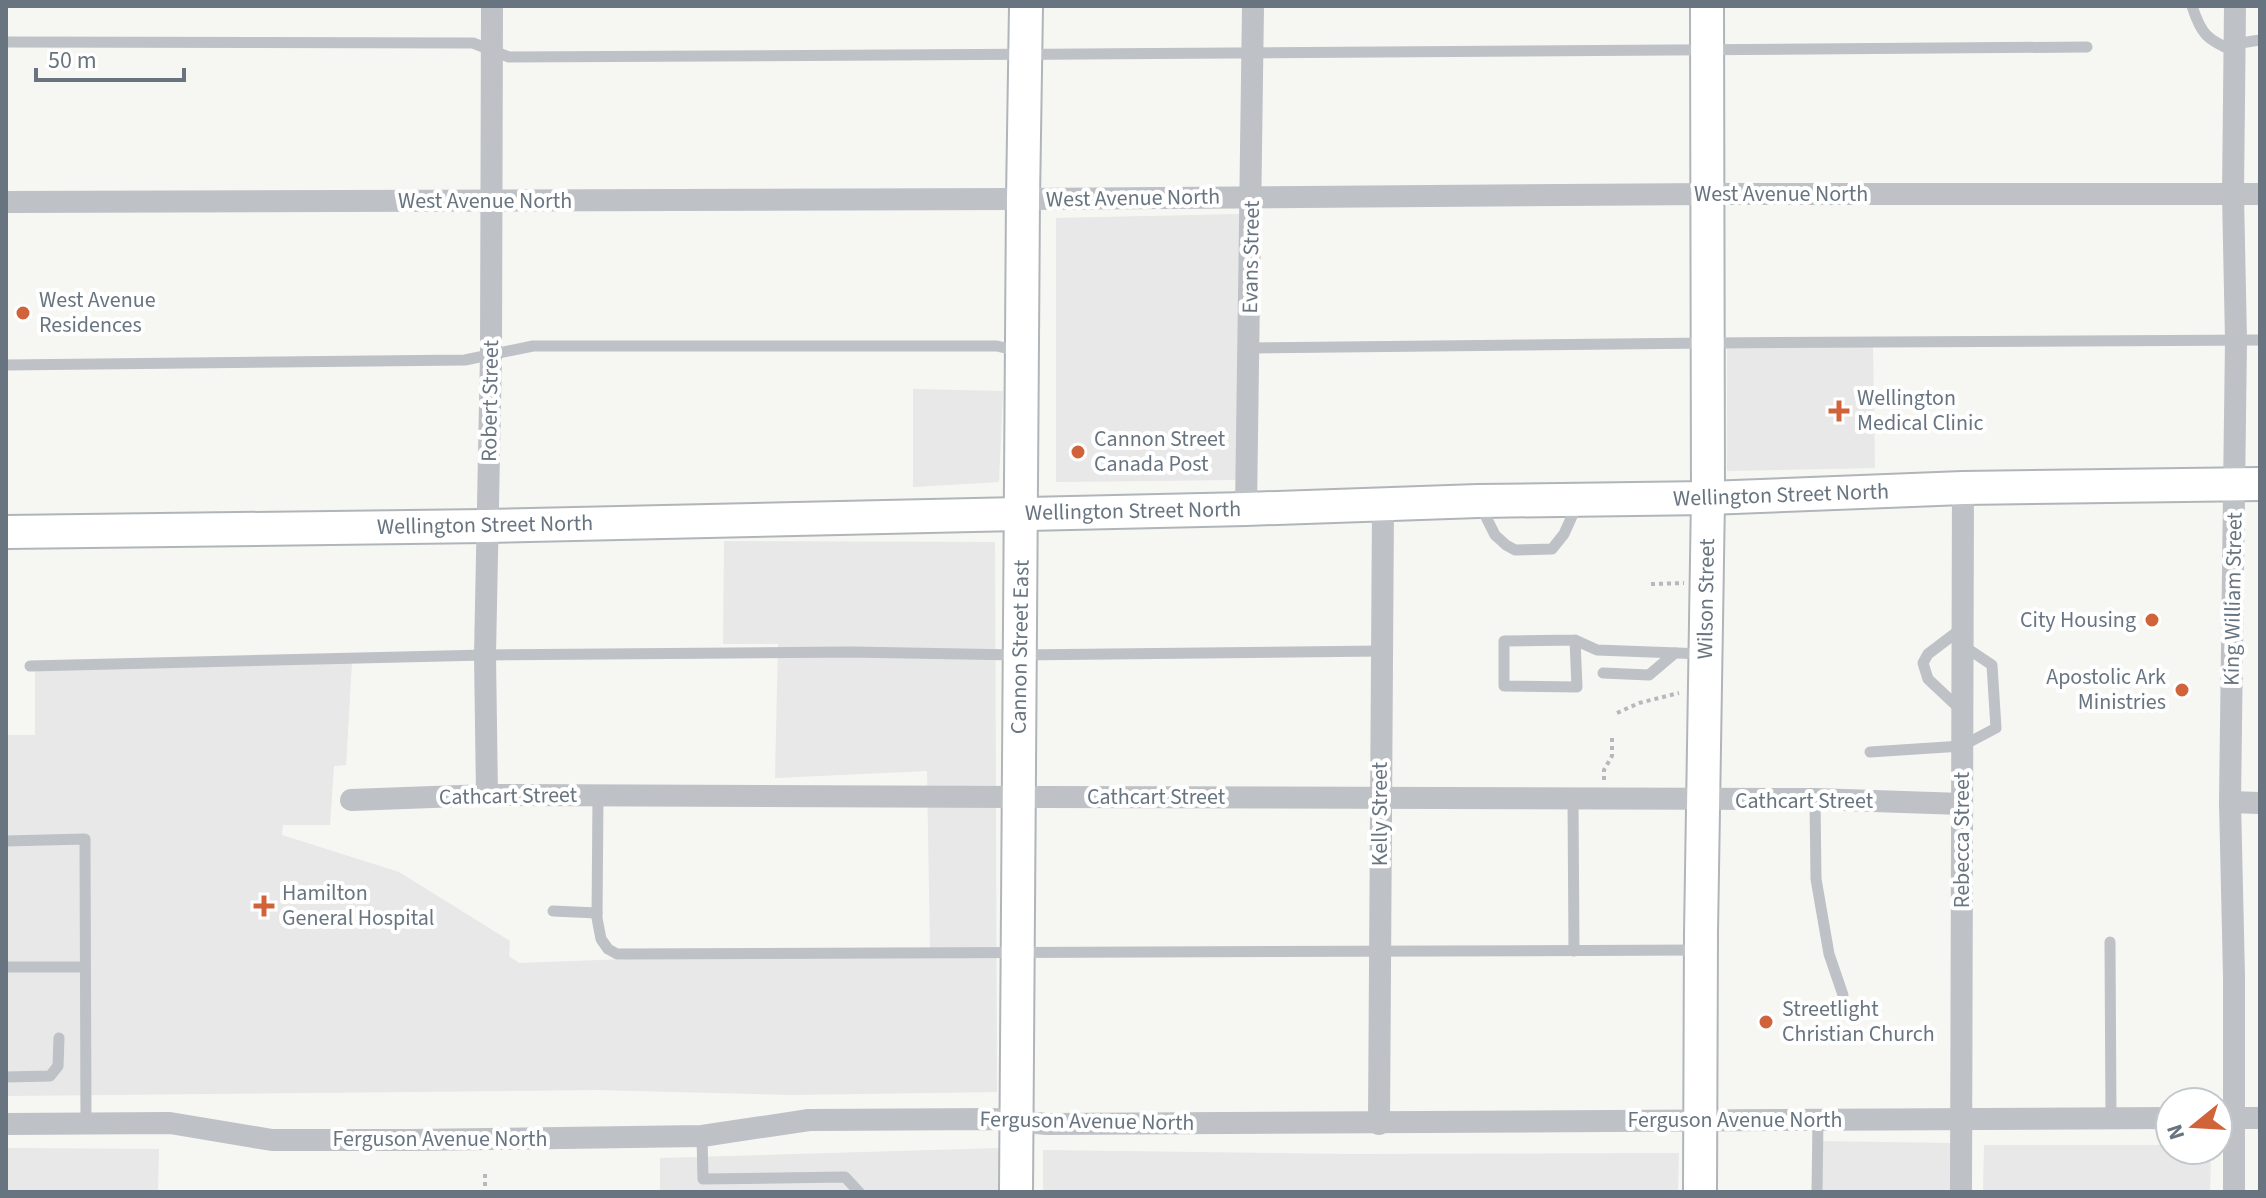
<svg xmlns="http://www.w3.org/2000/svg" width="2266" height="1198" font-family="'Source Sans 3',sans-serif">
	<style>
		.built { fill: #e7e8e7 }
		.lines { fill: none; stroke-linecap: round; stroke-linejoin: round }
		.secondary-casing { stroke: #b0b5b9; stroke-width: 36 }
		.path { stroke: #b6b9bc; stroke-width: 4; stroke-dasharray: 4 4; stroke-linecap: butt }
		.lane { stroke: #bec1c5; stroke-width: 11 }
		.street { stroke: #bec1c5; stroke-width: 22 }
		.secondary { stroke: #fff; stroke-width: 32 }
		.poi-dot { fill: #d0633a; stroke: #fff; stroke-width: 3 }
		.labels { text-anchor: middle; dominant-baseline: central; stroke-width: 8; stroke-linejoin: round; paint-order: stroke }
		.street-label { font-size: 22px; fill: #687581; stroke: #fff }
		.poi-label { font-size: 22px; fill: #687581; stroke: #fff; text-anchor: start }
	</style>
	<rect width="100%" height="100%" fill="#f6f6f3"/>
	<g class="built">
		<polygon points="1239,214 1236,480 1056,482 1056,218"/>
		<polygon points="1873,346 1875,468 1727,471 1727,347"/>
		<polygon points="913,389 1003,391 999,482 913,487"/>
		<polygon points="724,541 995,542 997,1092 789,1095 597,1090 6,1096 6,735 35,735 35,662 352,662 346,765 334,766 330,825 283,825 282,835 399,872 510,941 509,956 519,963 930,948 927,771 775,778 778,644 723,644"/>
		<polygon points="1814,1141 1952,1143 1951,1192 1814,1192"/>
		<polygon points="1984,1145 2170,1145 2170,1150 2211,1150 2210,1192 1983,1192"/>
		<polygon points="6,1148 159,1149 158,1192 6,1192"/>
		<polygon points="1000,1148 1000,1192 660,1192 660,1158"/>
		<polygon points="1043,1150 1349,1154 1679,1153 1678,1192 1043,1192"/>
	</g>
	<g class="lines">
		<defs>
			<g id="secondary">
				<polyline points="6,532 486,526 1246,509 1478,501 1708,498 1963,488 2260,484"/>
				<polyline points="1016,1192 1023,199 1026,6"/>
				<polyline points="1700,1192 1701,933 1708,498 1707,6"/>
			</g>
		</defs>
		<use href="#secondary" class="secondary-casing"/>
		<g class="path">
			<polyline points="1651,584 1684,583"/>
			<polyline points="1617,713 1639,703 1679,693"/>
			<polyline points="1604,780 1604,770 1612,756 1612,735"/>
			<polyline points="485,1174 485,1192"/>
		</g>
		<g class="lane">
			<path d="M2192 6C2201 34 2207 40 2234 51"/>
			<path d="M6 42 473 43 509 57C1035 53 1561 54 2087 47"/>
			<polyline points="2234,44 2260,40"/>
			<polyline points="1250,348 1708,343 2260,340"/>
			<polyline points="6,365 465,360 533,346 997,346 1017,351"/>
			<polyline points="1480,505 1495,535 1506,545 1515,550 1552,549 1564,534 1577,505"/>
			<polyline points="1961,629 1928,654 1923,663 1928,679 1962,711"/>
			<polyline points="1575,640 1577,687 1504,686 1504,641 1575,640 1597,650 1704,654"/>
			<polyline points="30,666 485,655 851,652 1018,655 1381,651"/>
			<polyline points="1603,673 1649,675 1675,653"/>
			<polyline points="1870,752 1962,746 1996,728 1992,665 1962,645"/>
			<polyline points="598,796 597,918 601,939 608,949 617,954 1698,950"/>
			<polyline points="1573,798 1574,951"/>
			<polyline points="1815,799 1816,879 1829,954 1843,995"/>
			<polyline points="6,841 85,839 86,1123"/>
			<polyline points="553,911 597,913"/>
			<polyline points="2110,942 2111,1119"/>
			<polyline points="6,967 85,967"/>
			<polyline points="6,1077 50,1076 58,1066 59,1038"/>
			<polyline points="702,1136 703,1179 845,1177 859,1192"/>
			<polyline points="1817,1192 1818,1119"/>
		</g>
		<g class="street">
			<polyline points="6,202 1023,199 1709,194 2260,194"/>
			<polyline points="1246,509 1253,6"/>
			<polyline points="487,795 485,655 491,355 492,6"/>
			<polyline points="351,800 487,795 1039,797 1815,799 1962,804"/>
			<polyline points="2230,802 2260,803"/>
			<polyline points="2218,1118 2260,1118"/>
			<polyline points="6,1124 170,1123 272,1140 410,1140 702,1136 809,1120 993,1119 1047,1124 2170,1118"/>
			<polyline points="1379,1124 1383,504"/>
			<polyline points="1961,1192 1963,488"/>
			<polyline points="2234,1192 2234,976 2230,802 2236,340 2233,194 2235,6"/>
		</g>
		<use href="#secondary" class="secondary"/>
	</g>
	<g class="poi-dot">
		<circle cx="23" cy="313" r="8"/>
		<path d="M1835 399h8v8h8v8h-8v8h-8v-8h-8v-8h8z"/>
		<circle cx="1078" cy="452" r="8"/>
		<circle cx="2152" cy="620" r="8"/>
		<circle cx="2182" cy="690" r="8"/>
		<path d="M260 894h8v8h8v8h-8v8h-8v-8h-8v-8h8z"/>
		<circle cx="1766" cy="1022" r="8"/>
	</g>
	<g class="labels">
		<g class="street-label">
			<text x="1781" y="194">West Avenue North</text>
			<text transform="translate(1133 198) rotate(-1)">West Avenue North</text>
			<text x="485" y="201">West Avenue North</text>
			<text transform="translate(1251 257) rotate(-89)">Evans Street</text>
			<text transform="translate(490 401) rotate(-89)">Robert Street</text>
			<text transform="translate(1781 495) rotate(-2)">Wellington Street North</text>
			<text transform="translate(1133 511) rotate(-1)">Wellington Street North</text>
			<text transform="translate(485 525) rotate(-1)">Wellington Street North</text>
			<text transform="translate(1706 599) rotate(-89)">Wilson Street</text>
			<text transform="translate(2233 599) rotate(-89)">King William Street</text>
			<text transform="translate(1020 647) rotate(-89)">Cannon Street East</text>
			<text transform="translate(508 796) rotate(-1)">Cathcart Street</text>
			<text x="1156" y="797">Cathcart Street</text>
			<text x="1804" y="801">Cathcart Street</text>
			<text transform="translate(1380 814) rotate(-90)">Kelly Street</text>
			<text transform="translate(1962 840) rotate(-90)">Rebecca Street</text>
			<text x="1735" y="1120">Ferguson Avenue North</text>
			<text transform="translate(1087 1121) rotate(1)">Ferguson Avenue North</text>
			<text x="440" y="1139">Ferguson Avenue North</text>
		</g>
		<g class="poi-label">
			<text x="39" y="300">West Avenue<tspan x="39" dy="25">Residences</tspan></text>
			<text x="1857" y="398">Wellington<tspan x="1857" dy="25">Medical Clinic</tspan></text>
			<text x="1094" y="439">Cannon Street<tspan x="1094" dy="25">Canada Post</tspan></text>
			<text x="2136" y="620" text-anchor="end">City Housing</text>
			<text x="2166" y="677" text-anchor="end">Apostolic Ark<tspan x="2166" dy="25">Ministries</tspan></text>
			<text x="282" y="893">Hamilton<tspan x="282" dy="25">General Hospital</tspan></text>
			<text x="1782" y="1009">Streetlight<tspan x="1782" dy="25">Christian Church</tspan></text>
		</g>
	</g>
	<rect width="2266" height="1198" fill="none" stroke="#687581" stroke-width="16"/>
	<g transform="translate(2194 1126) rotate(252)"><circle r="38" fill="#ffffff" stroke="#c3c8cd" stroke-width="2"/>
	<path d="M0-6L14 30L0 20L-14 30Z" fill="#d0633a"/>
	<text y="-12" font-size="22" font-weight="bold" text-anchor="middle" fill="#687581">N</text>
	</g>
	<path d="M36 68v12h148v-12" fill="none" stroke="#687581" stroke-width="4"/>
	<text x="48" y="68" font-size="24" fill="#687581" stroke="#ffffff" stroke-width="6" paint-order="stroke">50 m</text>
</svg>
